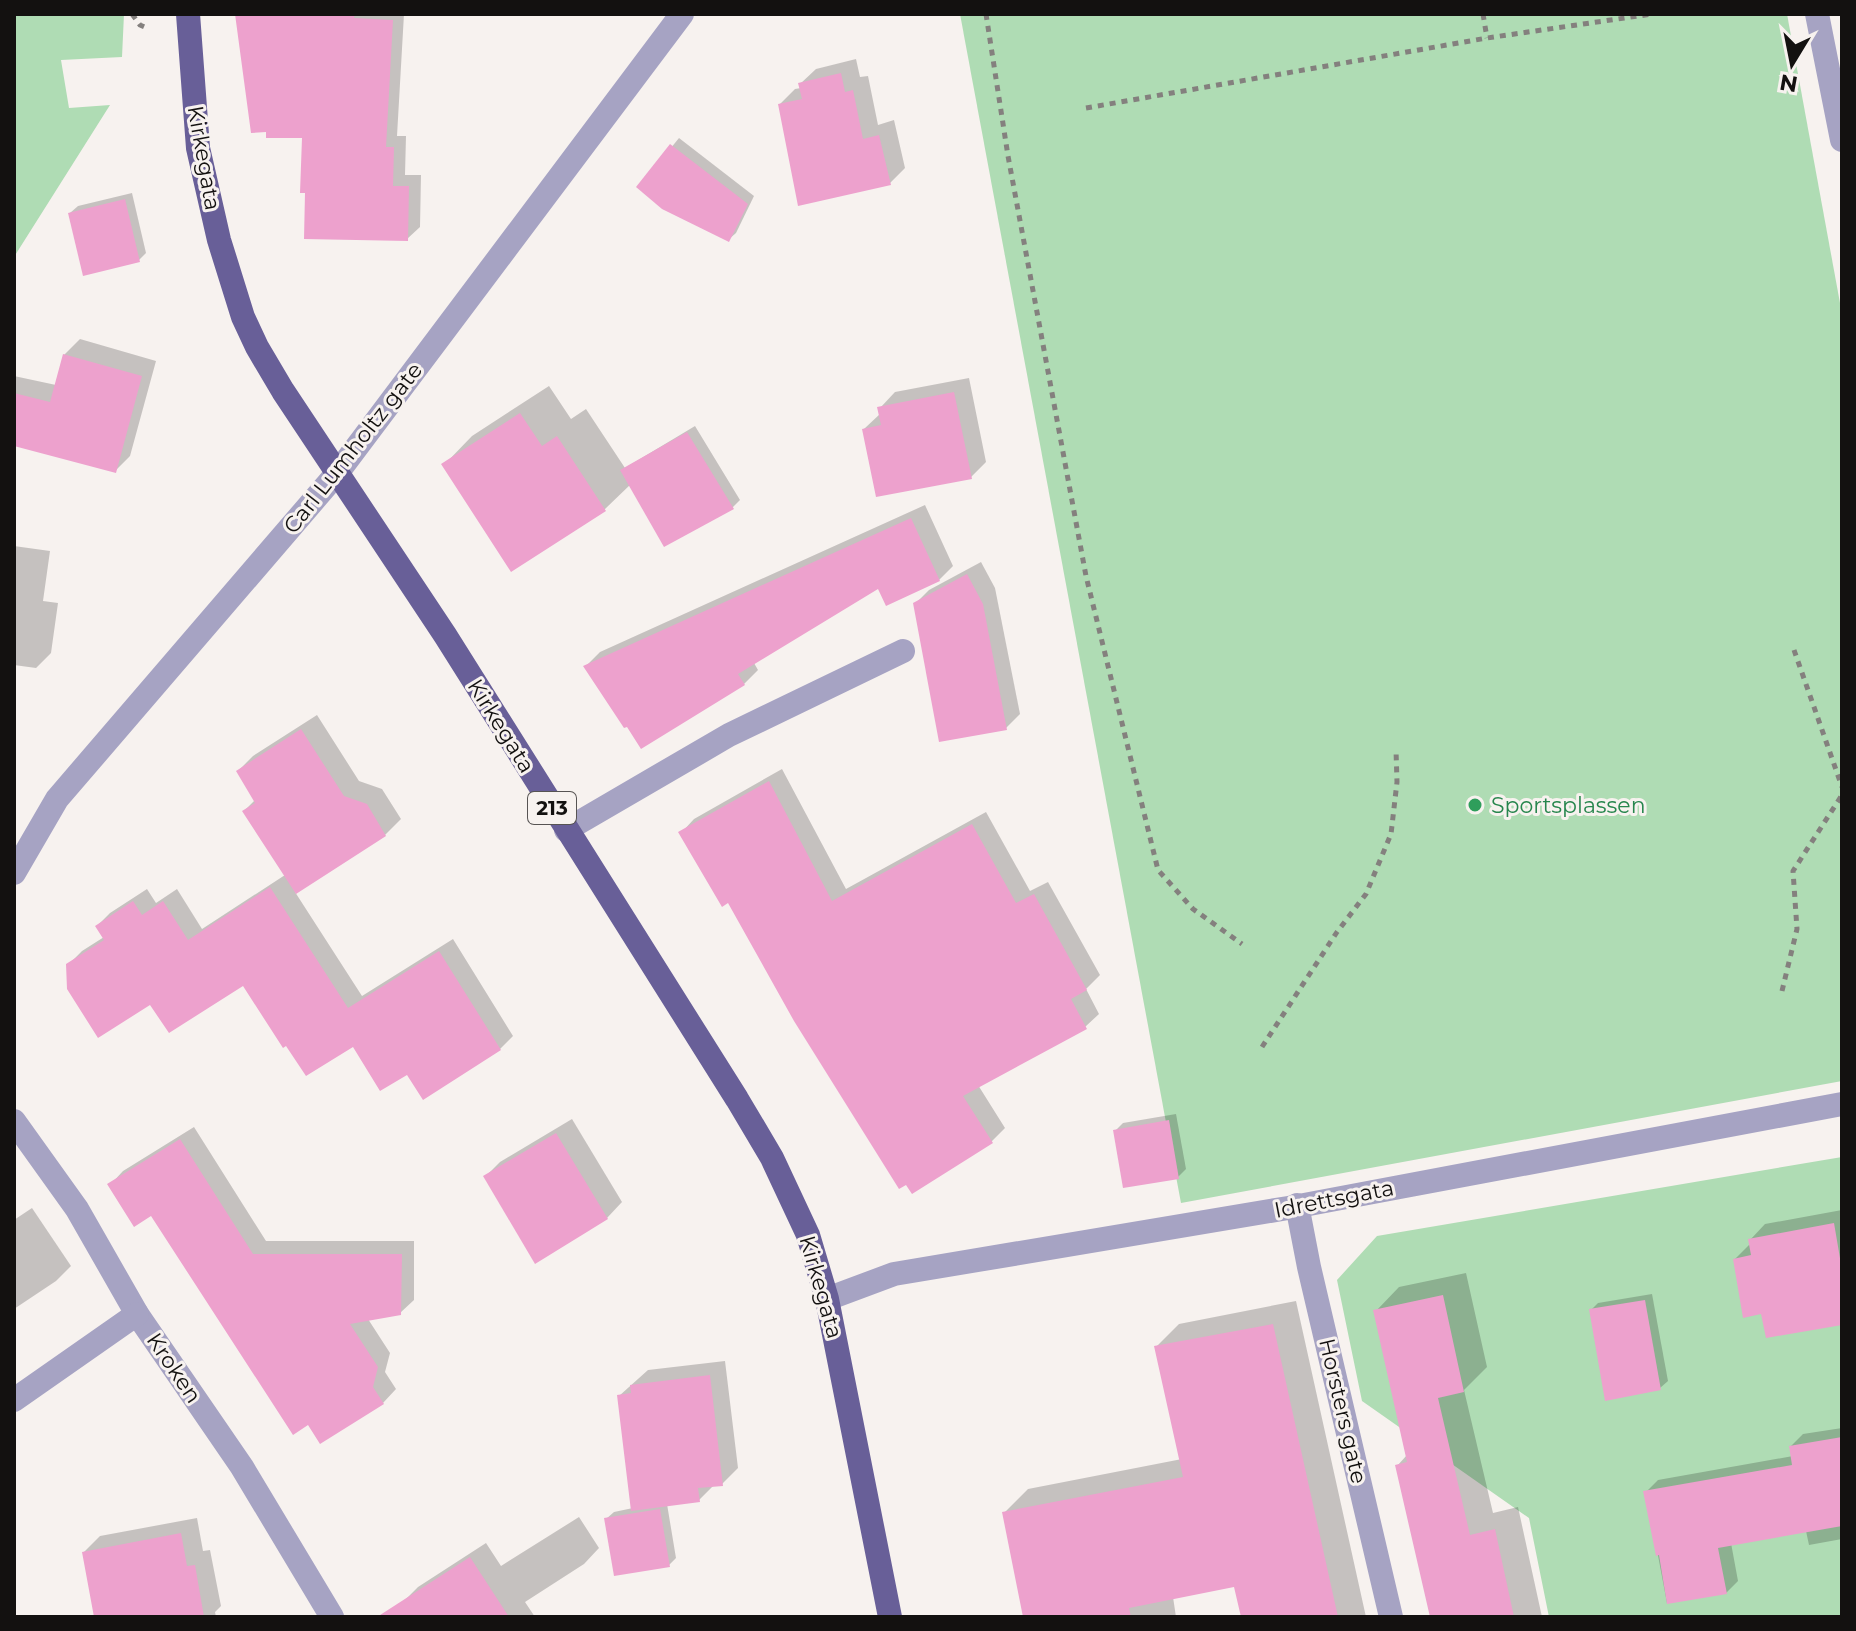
<svg xmlns="http://www.w3.org/2000/svg" width="1856" height="1631" font-family="Montserrat,sans-serif">
	<style>
		.green { fill: #afdcb4 }
		.shadow { fill: #0003 }
		.building { fill: #eda1cd }
		.lines { fill: none; stroke-linecap: round; stroke-linejoin: round }
		.path { stroke: #84807e; stroke-width: 5; stroke-dasharray: 6 6; stroke-linecap: butt }
		.minor { stroke: #a6a3c3; stroke-width: 24 }
		.major { stroke: #685f98; stroke-width: 24 }
		.leisure-dot { fill: #2e9e5b; stroke: #f7f2ef; stroke-width: 3 }
		.labels { text-anchor: middle; dominant-baseline: central; stroke-width: 6; stroke-linejoin: round; paint-order: stroke }
		.shield { fill: #f7f2ef; stroke: #575453; stroke-width: 2 }
		.shield-label { font-size: 20px; font-weight: bold; fill: #131110 }
		.street-label { font-size: 22px; fill: #131110; stroke: #f7f2ef }
		.leisure-label { font-size: 22px; fill: #27864d; stroke: #f7f2ef; text-anchor: start }
	</style>
	<rect width="100%" height="100%" fill="#f7f2ef"/>
	<g class="green">
		<polygon points="14,14 124,14 122,57 61,60 69,108 110,105 14,257"/>
		<polygon points="960,14 1787,14 1842,314 1842,1081 1181,1203"/>
		<polygon points="1842,1157 1842,1617 1549,1617 1529,1518 1362,1401 1337,1280 1377,1236"/>
	</g>
	<g class="shadow">
		<polygon points="271,14 404,14 397,136 406,136 405,175 421,175 420,227 407,239 304,136"/>
		<polygon points="856,59 860,77 868,76 878,125 894,120 905,168 890,183 780,104 795,89 801,88 800,84 816,69"/>
		<polygon points="679,138 754,196 736,233 728,240 639,187"/>
		<polygon points="132,193 146,253 139,260 70,213 78,206"/>
		<polygon points="80,339 156,361 130,456 115,471 14,444 14,376 56,385 64,355"/>
		<polygon points="969,378 986,462 971,477 864,429 881,413 880,408 895,392"/>
		<polygon points="549,386 571,419 586,409 625,468 695,426 740,500 732,508 631,484 605,509 512,569 444,465 472,436"/>
		<polygon points="925,505 953,566 939,580 879,586 754,663 758,670 744,684 586,666 600,652"/>
		<polygon points="14,546 50,551 43,601 58,603 51,653 36,668 14,665"/>
		<polygon points="981,562 995,588 1020,714 1006,728 915,604 929,590"/>
		<polygon points="317,715 359,781 382,789 401,819 385,835 295,892 362,996 453,939 513,1036 500,1049 408,1072 244,983 151,1002 68,965 82,951 104,937 97,926 110,913 147,889 156,903 177,889 202,929 285,875 244,811 256,799 238,771 253,756"/>
		<polygon points="782,769 846,889 986,812 1030,891 1048,882 1100,975 1086,989 1099,1014 1085,1027 978,1085 1005,1128 991,1142 729,901 681,833 694,819"/>
		<polygon points="1176,1114 1186,1169 1178,1177 1115,1131 1123,1123"/>
		<polygon points="572,1119 622,1202 607,1218 485,1177 500,1162"/>
		<polygon points="194,1127 266,1241 414,1241 414,1300 400,1313 368,1319 390,1353 385,1372 396,1389 383,1403 151,1214 110,1185 123,1171"/>
		<polygon points="32,1208 71,1266 56,1281 14,1309 14,1220"/>
		<polygon points="1842,1210 1842,1323 1763,1312 1735,1259 1751,1243 1750,1240 1765,1224"/>
		<polygon points="1466,1273 1487,1367 1464,1390 1493,1513 1518,1507 1542,1617 1432,1617 1397,1466 1407,1455 1376,1311 1399,1287"/>
		<polygon points="1652,1294 1668,1381 1660,1388 1591,1310 1598,1303"/>
		<polygon points="1296,1301 1366,1617 1243,1617 1236,1585 1173,1597 1176,1617 1028,1617 1005,1512 1028,1489 1182,1459 1156,1347 1179,1324"/>
		<polygon points="725,1361 738,1468 722,1484 714,1485 699,1500 667,1504 676,1558 669,1565 606,1519 614,1512 633,1508 619,1396 648,1370"/>
		<polygon points="1842,1428 1842,1539 1809,1545 1806,1531 1731,1543 1738,1581 1726,1593 1667,1603 1646,1492 1658,1480 1793,1456 1791,1446 1803,1434"/>
		<polygon points="579,1517 599,1548 584,1564 525,1602 535,1617 412,1617 403,1602 418,1587 486,1543 501,1566"/>
		<polygon points="197,1518 203,1551 210,1550 221,1606 215,1612 216,1617 96,1617 84,1552 100,1536"/>
	</g>
	<g class="building">
		<polygon points="235,14 355,14 354,18 393,20 386,147 394,147 393,186 409,186 408,241 304,239 305,193 300,193 302,138 266,138 266,132 251,133"/>
		<polygon points="841,73 845,92 853,90 863,139 879,135 891,185 798,206 778,104 802,99 798,83"/>
		<polygon points="670,144 748,204 729,242 662,209 636,187"/>
		<polygon points="125,199 140,262 83,276 68,213"/>
		<polygon points="63,354 142,376 116,473 14,446 14,393 50,402"/>
		<polygon points="954,392 972,479 876,497 862,429 881,425 877,407"/>
		<polygon points="520,413 542,446 557,436 606,511 511,572 441,464"/>
		<polygon points="687,432 734,509 664,547 620,470"/>
		<polygon points="911,518 940,581 886,606 878,589 738,674 745,685 641,749 627,727 624,728 583,666"/>
		<polygon points="967,574 983,604 1007,730 939,742 913,603"/>
		<polygon points="301,729 344,796 367,804 386,836 296,894 242,811 255,803 236,771"/>
		<polygon points="769,781 832,901 972,824 1016,903 1034,894 1087,990 1071,999 1087,1029 963,1096 993,1143 912,1194 906,1185 899,1189 794,1021 728,903 722,907 678,832"/>
		<polygon points="270,887 348,1008 439,951 501,1050 423,1100 407,1075 380,1091 353,1047 306,1076 286,1046 283,1048 243,986 169,1033 150,1005 98,1038 67,989 66,964 104,940 95,926 133,901 142,915 163,901 188,940"/>
		<polygon points="1169,1120 1179,1179 1123,1188 1113,1130"/>
		<polygon points="556,1133 608,1219 535,1264 483,1176"/>
		<polygon points="180,1139 253,1254 402,1254 401,1315 350,1324 378,1367 373,1387 384,1404 320,1444 308,1425 293,1435 151,1216 134,1227 107,1184"/>
		<polygon points="1834,1223 1842,1270 1842,1325 1766,1338 1761,1314 1743,1318 1733,1259 1751,1255 1748,1239"/>
		<polygon points="1443,1295 1464,1392 1438,1398 1470,1535 1495,1529 1514,1617 1430,1617 1395,1465 1407,1462 1373,1310"/>
		<polygon points="1645,1300 1661,1390 1605,1401 1589,1309"/>
		<polygon points="1273,1324 1338,1617 1241,1617 1234,1587 1129,1608 1131,1617 1023,1617 1002,1512 1183,1477 1154,1346"/>
		<polygon points="710,1375 723,1486 698,1488 700,1502 631,1511 617,1395 631,1393 630,1385"/>
		<polygon points="1842,1437 1842,1526 1718,1548 1727,1594 1667,1604 1659,1555 1656,1556 1643,1491 1792,1465 1789,1446"/>
		<polygon points="660,1509 670,1567 614,1576 604,1518"/>
		<polygon points="181,1533 187,1566 195,1565 204,1617 94,1617 82,1552"/>
		<polygon points="470,1557 509,1617 377,1617"/>
	</g>
	<g class="lines">
		<g class="path">
			<polyline points="132,14 140,25 147,28"/>
			<polyline points="986,14 1008,156 1086,576 1158,870 1193,909 1242,944"/>
			<polyline points="1483,14 1487,38"/>
			<polyline points="1086,108 1487,38 1652,14"/>
			<polyline points="1794,650 1842,787"/>
			<polyline points="1782,991 1797,929 1793,871 1842,795"/>
			<polyline points="1262,1047 1337,932 1366,894 1391,834 1397,782 1396,750"/>
		</g>
		<g class="minor">
			<polyline points="1817,14 1842,140"/>
			<polyline points="566,830 729,735 903,651"/>
			<polyline points="14,873 57,799 338,472 682,14"/>
			<polyline points="14,1121 77,1209 137,1314 242,1467 332,1617"/>
			<polyline points="1297,1205 1309,1267 1391,1617"/>
			<polyline points="827,1299 894,1274 1288,1208 1842,1104"/>
			<polyline points="14,1400 137,1314"/>
		</g>
		<polyline class="major" points="188,14 198,148 219,240 243,317 257,347 283,391 445,635 737,1099 772,1158 808,1235 827,1299 890,1617"/>
	</g>
	<circle class="leisure-dot" cx="1475" cy="805" r="8"/>
	<g class="labels">
		<rect class="shield" x="528" y="792" width="48" height="32" rx="6"/>
		<g class="shield-label">
			<text x="552" y="808">213</text>
		</g>
		<g class="street-label">
			<text transform="translate(204 158) rotate(80)">Kirkegata</text>
			<text transform="translate(353 448) rotate(-52)">Carl Lumholtz gate</text>
			<text transform="translate(501 726) rotate(58)">Kirkegata</text>
			<text transform="translate(1334 1199) rotate(-11)">Idrettsgata</text>
			<text transform="translate(821 1287) rotate(74)">Kirkegata</text>
			<text transform="translate(174 1368) rotate(56)">Kroken</text>
			<text transform="translate(1343 1411) rotate(77)">Horsters gate</text>
		</g>
		<g class="leisure-label">
			<text x="1491" y="805">Sportsplassen</text>
		</g>
	</g>
	<rect width="1856" height="1631" fill="none" stroke="#131110" stroke-width="32"/>
	<g transform="translate(1792 64) rotate(190)" stroke="#f7f2ef" stroke-width="6" paint-order="stroke">
	<path d="M0-6L14 30L0 20L-14 30Z" fill="#131110"/>
	<text y="-12" font-size="22" font-weight="bold" text-anchor="middle" fill="#131110">N</text>
	</g>
</svg>
